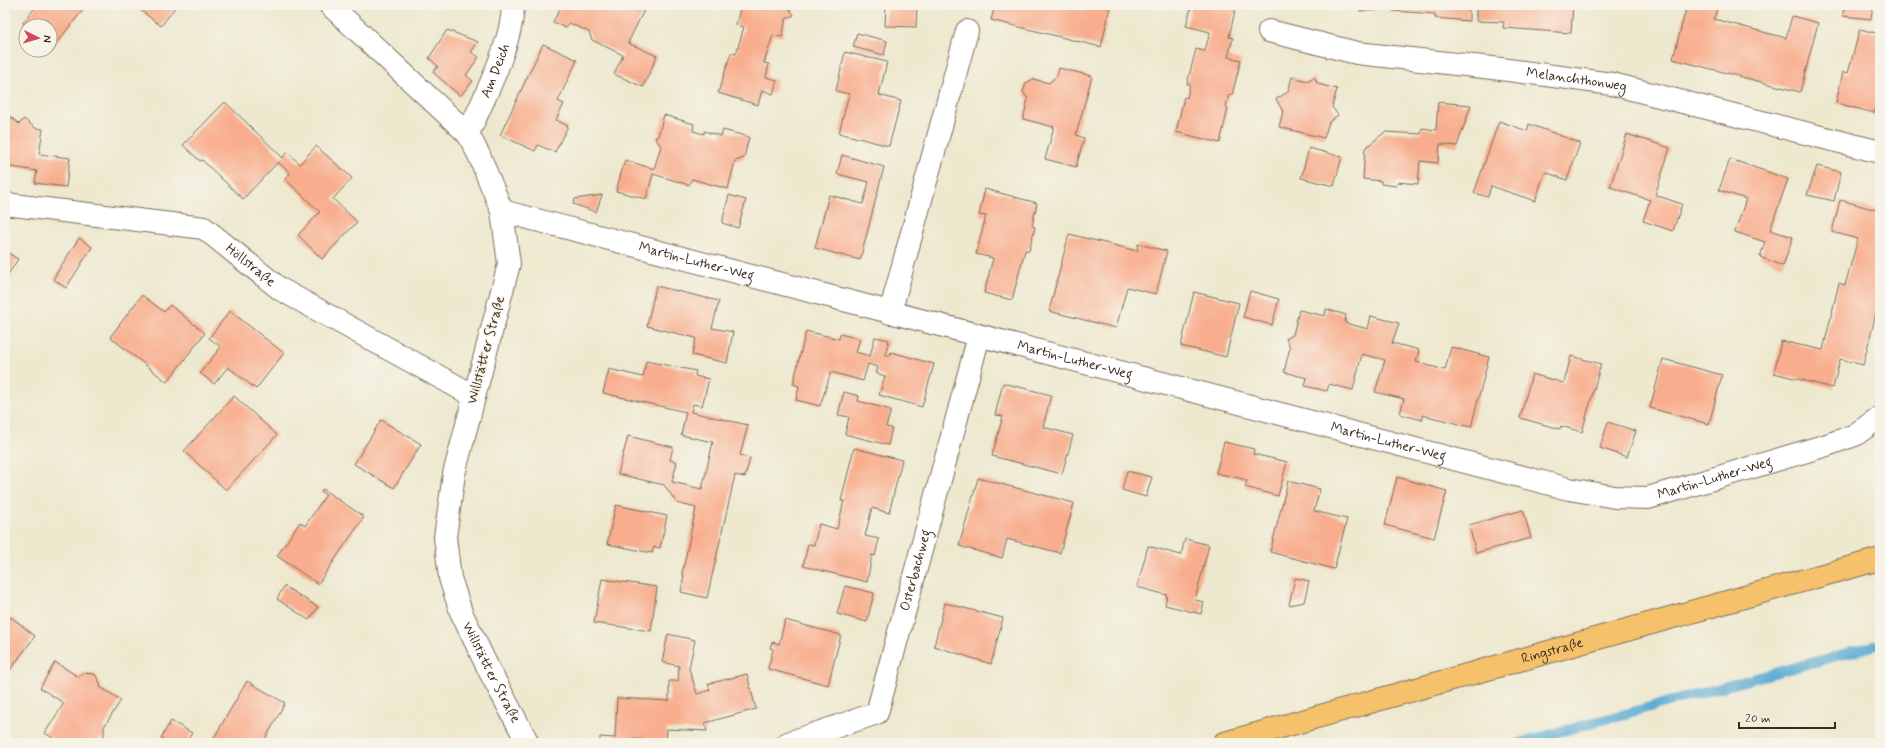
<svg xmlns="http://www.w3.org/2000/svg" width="1885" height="748" font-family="Mynerve,sans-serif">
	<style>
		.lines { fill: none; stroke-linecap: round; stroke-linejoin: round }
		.stream { stroke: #55a9d1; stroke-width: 10 }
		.building { fill: #f8ae8e }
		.minor-casing { stroke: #796c5c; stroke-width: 24 }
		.major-casing { stroke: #796c5c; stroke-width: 24 }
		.minor { stroke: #fff; stroke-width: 22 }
		.major { stroke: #f5c16b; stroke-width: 22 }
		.labels { text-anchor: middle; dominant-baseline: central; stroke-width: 3; stroke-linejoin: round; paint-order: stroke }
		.street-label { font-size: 14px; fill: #3b2a1e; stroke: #f7f3e8 }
	</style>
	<rect width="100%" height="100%" fill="#f7f3e8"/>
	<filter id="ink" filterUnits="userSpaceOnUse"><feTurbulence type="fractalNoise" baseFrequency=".025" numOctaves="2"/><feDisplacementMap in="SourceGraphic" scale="8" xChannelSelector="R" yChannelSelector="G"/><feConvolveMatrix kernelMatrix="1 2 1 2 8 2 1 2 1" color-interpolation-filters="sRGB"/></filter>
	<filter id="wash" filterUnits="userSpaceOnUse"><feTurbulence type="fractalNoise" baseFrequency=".012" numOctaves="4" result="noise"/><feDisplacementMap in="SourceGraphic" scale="16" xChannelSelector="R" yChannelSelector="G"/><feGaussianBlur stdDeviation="0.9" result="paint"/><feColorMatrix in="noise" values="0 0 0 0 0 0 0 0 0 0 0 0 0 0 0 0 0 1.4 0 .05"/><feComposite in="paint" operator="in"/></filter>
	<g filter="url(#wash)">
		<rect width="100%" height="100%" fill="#ede8ce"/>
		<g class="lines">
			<polyline class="stream" points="1519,743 1880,644"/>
		</g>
		<g id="blocks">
			<g class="building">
				<polygon points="37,5 87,5 53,47 50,45 50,26 27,26 23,23"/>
				<polygon points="134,5 177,5 161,26"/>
				<polygon points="562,5 633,5 644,10 628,43 657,56 643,87 614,74 623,55 592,40 589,32 569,23 566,28 553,22"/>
				<polygon points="741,5 790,5 789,8 794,15 786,19 782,37 773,35 764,63 769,64 766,77 777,80 773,94 762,90 758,105 718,93 731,53 736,54 744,27 736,25"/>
				<polygon points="886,5 917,5 916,27 885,26"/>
				<polygon points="995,5 1098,5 1110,8 1101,47 991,20"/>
				<polygon points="1192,5 1229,5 1236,7 1229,37 1233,38 1228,57 1241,60 1232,95 1229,94 1226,107 1228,108 1220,143 1176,132 1184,97 1187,98 1190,84 1187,84 1196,49 1205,51 1210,32 1186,26"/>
				<polygon points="1359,5 1376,5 1376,10 1360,11"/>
				<polygon points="1394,5 1469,5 1469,21 1435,18 1435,14 1393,11"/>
				<polygon points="1476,5 1573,5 1571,33 1503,28 1504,22 1476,21"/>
				<polygon points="1687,5 1718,5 1714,19 1786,38 1792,16 1818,23 1800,92 1673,59"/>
				<polygon points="1844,5 1873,5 1871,19 1843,16"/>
				<polygon points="1860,29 1880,34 1880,92 1874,113 1836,103 1843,72 1848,73"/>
				<polygon points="447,30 478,42 471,52 479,57 466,75 473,81 460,96 433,72 438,66 429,58"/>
				<polygon points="857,33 887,41 884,55 853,47"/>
				<polygon points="543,44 577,60 558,101 564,104 556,120 568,126 555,152 538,145 535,151 500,135"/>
				<polygon points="845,52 887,62 879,95 901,101 889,146 839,133 849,94 836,91"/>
				<polygon points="1059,68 1092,76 1076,135 1084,138 1076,167 1045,159 1054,127 1023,119 1028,99 1023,92 1026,83 1033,79 1049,83 1057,76"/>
				<polygon points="1292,77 1307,81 1314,77 1318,84 1337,89 1332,107 1338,115 1329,122 1324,138 1279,127 1283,111 1276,99 1288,92"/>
				<polygon points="225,102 283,158 287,152 300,164 316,146 352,178 333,199 357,222 322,259 298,235 320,212 285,179 290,173 278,162 243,199 202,160 200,161 183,145"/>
				<polygon points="1438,102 1471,105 1457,146 1440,144 1438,163 1420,161 1418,184 1397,182 1396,186 1381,184 1381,181 1363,179 1365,148 1385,132 1421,134 1422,128 1436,130"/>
				<polygon points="5,112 19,124 24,119 35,128 43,129 39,154 70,158 66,187 35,183 37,171 5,166"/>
				<polygon points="664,115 694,124 693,131 704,134 704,131 721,136 723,130 749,137 744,158 735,161 728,189 692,179 689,185 653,174 646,199 616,191 625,160 654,169 661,146 655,138 658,136"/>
				<polygon points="1499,121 1527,131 1529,124 1580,143 1567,180 1545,172 1535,201 1491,186 1488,197 1474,193"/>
				<polygon points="1627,134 1670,148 1655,195 1682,204 1673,231 1643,221 1650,200 1610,187"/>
				<polygon points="1309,148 1342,157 1334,186 1301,178"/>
				<polygon points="842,155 884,167 860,260 815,248 829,195 863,204 869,182 837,174"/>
				<polygon points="1730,159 1788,179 1770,230 1793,237 1783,266 1760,257 1765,242 1735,232 1746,199 1719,190"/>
				<polygon points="1817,166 1841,172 1834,201 1807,195"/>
				<polygon points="985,189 1037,203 1032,226 1035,227 1029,251 1025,250 1012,300 984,293 993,258 976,254 986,216 979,215"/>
				<polygon points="602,195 596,212 573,204 575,199"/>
				<polygon points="729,195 746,200 738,228 722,223"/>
				<polygon points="1840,200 1880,211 1880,297 1863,365 1840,359 1833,388 1774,373 1781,341 1823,350 1839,283 1845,285 1858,239 1832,232"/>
				<polygon points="1069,234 1137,251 1138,244 1167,251 1156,294 1127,287 1116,328 1049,311"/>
				<polygon points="79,238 92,247 66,288 53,279"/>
				<polygon points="5,251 18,259 5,279"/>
				<polygon points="656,286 719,301 712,328 733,332 727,363 692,355 696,338 647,326"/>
				<polygon points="1250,291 1279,299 1272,325 1243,317"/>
				<polygon points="1194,292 1239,303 1226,357 1181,346"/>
				<polygon points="142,295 164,312 170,305 205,333 167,382 110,337"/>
				<polygon points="1326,309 1346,315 1345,323 1368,329 1371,316 1399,323 1392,343 1419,350 1416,362 1445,370 1451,347 1489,357 1471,427 1423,415 1422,420 1400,414 1404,399 1375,392 1385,360 1362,354 1353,390 1329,384 1327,391 1305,386 1307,378 1284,372 1290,347 1286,339 1293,335 1299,310 1325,316"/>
				<polygon points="230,311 284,353 256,389 228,367 214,384 200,373 221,347 209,338"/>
				<polygon points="806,331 839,339 840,334 860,339 856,352 870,356 875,337 889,340 885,354 890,356 891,352 934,364 922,407 879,395 885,376 876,373 878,367 868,364 863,381 831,372 820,406 796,400 799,386 793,384"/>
				<polygon points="1571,356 1601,364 1582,432 1561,426 1560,429 1520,418 1532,374 1564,383"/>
				<polygon points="1663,359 1722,375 1709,424 1650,408"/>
				<polygon points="646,361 696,371 695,376 709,379 702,406 693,404 691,412 748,425 740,455 750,458 745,477 735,475 707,598 681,592 684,575 682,574 696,508 677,503 664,485 618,474 628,436 673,447 670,460 677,462 672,482 702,489 713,442 681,435 686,412 603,393 609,369 643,377"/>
				<polygon points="1003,383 1051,395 1043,427 1073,435 1062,474 992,456 1003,416 995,415"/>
				<polygon points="844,392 859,396 858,401 891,410 886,427 892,428 888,445 845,434 849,417 838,415"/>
				<polygon points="234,396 277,435 226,490 184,451"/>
				<polygon points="381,420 421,444 394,488 354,464"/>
				<polygon points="1608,422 1636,431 1627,457 1600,448"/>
				<polygon points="1224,442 1254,449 1253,454 1287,462 1278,496 1245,487 1247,480 1216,473"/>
				<polygon points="854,448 902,460 889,513 872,508 865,536 879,539 875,556 872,555 867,582 803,566 808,544 814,545 819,524 837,529 844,501 841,501"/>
				<polygon points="1127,471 1152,477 1146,497 1122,490"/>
				<polygon points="1397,477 1447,491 1434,538 1385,525"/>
				<polygon points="978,478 1074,503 1060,553 1007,539 1002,558 959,546"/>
				<polygon points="1288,481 1320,489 1314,511 1347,519 1334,569 1270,552"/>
				<polygon points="323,489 364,517 318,584 277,556 300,522 305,526 326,495 321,491"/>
				<polygon points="616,505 667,516 660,548 654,547 652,553 607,544"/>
				<polygon points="1523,510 1531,538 1476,553 1469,525"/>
				<polygon points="1185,539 1209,545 1195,600 1204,602 1201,614 1165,605 1167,595 1137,587 1148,546 1181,555"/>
				<polygon points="1295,578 1309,581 1304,602 1289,605"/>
				<polygon points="602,579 657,587 651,631 594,623"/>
				<polygon points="284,586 318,607 309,620 277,599"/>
				<polygon points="845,586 874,593 867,622 837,614"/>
				<polygon points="945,603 1003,618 991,664 934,646"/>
				<polygon points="11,617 35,636 5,677 5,626"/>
				<polygon points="785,620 841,635 828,685 768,669 773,649 770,648 772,642 779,644"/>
				<polygon points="668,634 695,640 689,668 697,694 710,690 708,684 747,674 756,709 705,723 707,731 667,729 666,741 632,739 632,743 600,743 600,737 615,738 617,698 669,701 669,681 678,681 679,666 662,662"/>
				<polygon points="55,662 79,677 82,673 95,674 101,685 100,687 121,700 104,727 104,737 94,743 61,743 45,733 64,703 40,688"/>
				<polygon points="247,681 285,703 263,743 211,743"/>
				<polygon points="171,721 192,733 188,739 195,743 169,743 161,738"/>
			</g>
		</g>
	</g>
	<g filter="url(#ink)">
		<use href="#blocks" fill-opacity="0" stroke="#796c5c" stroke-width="1"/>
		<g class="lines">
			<defs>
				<g id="minor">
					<path id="s1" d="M330 5 468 134 479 155 502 211 509 264 454 474 445 537 450 578 461 612 489 670 528 743"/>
					<path id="s2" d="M1269 31 1357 53 1501 69 1612 84 1880 152"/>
					<path id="s3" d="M468 134C484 98 512 44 513 5"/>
					<path id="s4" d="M5 204 204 228 280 289 474 396"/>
					<path id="s5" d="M502 211 1569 489 1615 497 1648 498 1827 445 1855 435 1880 417"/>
					<polyline points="890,313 967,31"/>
					<path id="s6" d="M788 743 877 713 979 336"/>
				</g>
				<g id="major">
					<path id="s7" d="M1224 743 1880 559"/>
				</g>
			</defs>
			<use href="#minor" class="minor-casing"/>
			<use href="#major" class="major-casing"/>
			<use href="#minor" class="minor"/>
			<use href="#major" class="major"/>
		</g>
	</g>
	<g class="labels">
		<g class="street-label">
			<text stroke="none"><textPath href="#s3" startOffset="69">Am Deich</textPath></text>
			<text stroke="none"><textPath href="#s2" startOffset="312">Melanchthonweg</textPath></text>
			<text stroke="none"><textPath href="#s5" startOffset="201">Martin-Luther-Weg</textPath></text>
			<text stroke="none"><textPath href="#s4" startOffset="260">Höllstraße</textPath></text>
			<text transform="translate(486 350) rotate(-75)">Willstätter Straße</text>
			<text stroke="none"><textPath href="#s5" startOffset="592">Martin-Luther-Weg</textPath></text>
			<text stroke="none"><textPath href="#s5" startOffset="916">Martin-Luther-Weg</textPath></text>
			<text stroke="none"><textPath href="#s5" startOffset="1252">Martin-Luther-Weg</textPath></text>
			<text stroke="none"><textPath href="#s6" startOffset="242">Osterbachweg</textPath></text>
			<text stroke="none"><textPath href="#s7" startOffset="341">Ringstraße</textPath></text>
			<text stroke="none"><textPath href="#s1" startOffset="752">Willstätter Straße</textPath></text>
		</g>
	</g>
	<rect width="1885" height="748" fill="none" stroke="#f7f3e8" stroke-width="20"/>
	<g transform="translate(38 38) rotate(95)"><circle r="19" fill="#f7f3e8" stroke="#aca397"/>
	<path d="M0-3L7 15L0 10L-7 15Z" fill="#d1495b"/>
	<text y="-6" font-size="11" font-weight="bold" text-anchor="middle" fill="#3b2a1e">N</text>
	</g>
	<path d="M1739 722v6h96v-6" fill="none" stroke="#3b2a1e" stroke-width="2"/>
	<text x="1745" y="722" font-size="12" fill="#3b2a1e" stroke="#f7f3e8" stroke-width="3" paint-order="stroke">20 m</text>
</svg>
